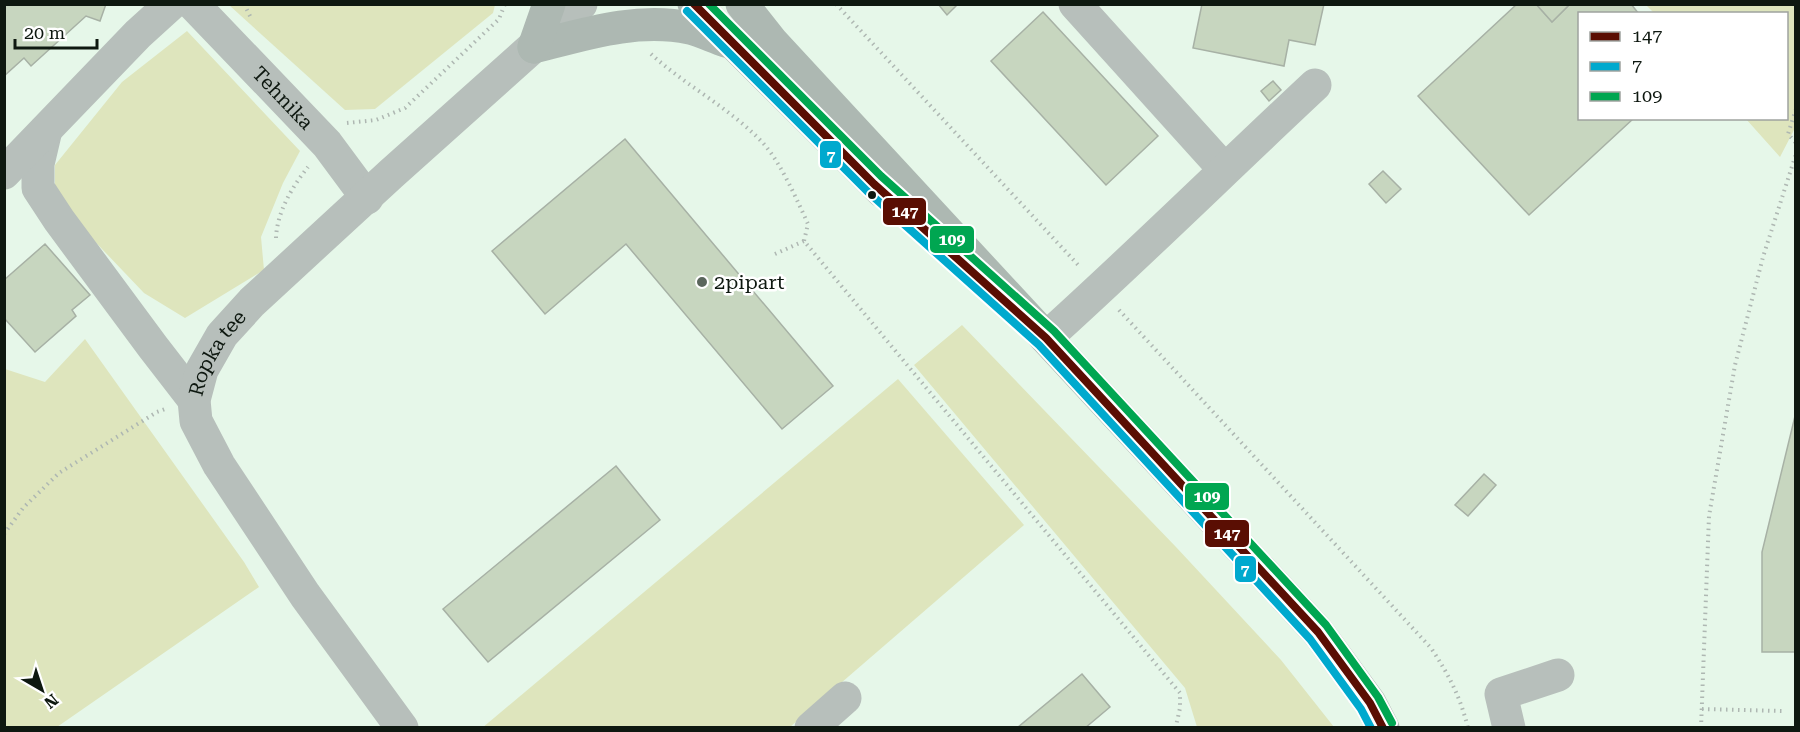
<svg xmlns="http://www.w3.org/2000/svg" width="1800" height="732" font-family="'Roboto Serif',serif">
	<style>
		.green { fill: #dee5bd }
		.building { fill: #c7d6bf; stroke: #a7b1a5; stroke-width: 1.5 }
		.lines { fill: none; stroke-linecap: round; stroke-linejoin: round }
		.path { stroke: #aeb7b2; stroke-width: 4; stroke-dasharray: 1.5 4.5; stroke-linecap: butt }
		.minor { stroke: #b7bfbb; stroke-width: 33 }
		.major { stroke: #adb8b2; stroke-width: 33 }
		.bus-1-casing { stroke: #fff; stroke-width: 12 }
		.bus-2-casing { stroke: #fff; stroke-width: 12 }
		.bus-3-casing { stroke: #fff; stroke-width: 12 }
		.bus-1 { stroke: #5a0e03; stroke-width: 8 }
		.bus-2 { stroke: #00a9ce; stroke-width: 8 }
		.bus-3 { stroke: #00a651; stroke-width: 8 }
		.bus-dot { fill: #0e1810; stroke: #fff; stroke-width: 2 }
		.poi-dot { fill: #5a665c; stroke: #fff; stroke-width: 2 }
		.labels { text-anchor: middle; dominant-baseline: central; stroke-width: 5; stroke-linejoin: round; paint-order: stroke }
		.street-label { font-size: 20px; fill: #0e1810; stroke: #fff }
		.poi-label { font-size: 20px; fill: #0e1810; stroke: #fff; text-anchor: start }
		.line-badge { stroke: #fff; stroke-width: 2 }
		.badge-label { font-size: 16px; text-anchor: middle; font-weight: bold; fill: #fff }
	</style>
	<rect width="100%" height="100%" fill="#e6f7e9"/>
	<g class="green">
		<polygon points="229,5 495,5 493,13 375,109 345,110"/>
		<polygon points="1646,5 1795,5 1795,128 1780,157 1746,119 1786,118 1786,14 1654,13"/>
		<polygon points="187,31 300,151 283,183 261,237 264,270 185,318 144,293 82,228 55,195 55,165 122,82"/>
		<polygon points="962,325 1176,547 1281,660 1334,727 1197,727 1185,688 914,365"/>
		<polygon points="85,339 244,562 259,587 57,727 5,727 5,369 45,382"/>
		<polygon points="898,379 1024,525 790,727 482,728"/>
	</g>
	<g class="building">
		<polygon points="4,4 106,4 100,21 86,16 31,66 24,58 4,76"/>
		<polygon points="938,4 958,4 947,15"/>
		<polygon points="1202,4 1324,4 1315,45 1289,40 1284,66 1193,48"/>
		<polygon points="1517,4 1536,4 1552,22 1570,4 1631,4 1639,14 1580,14 1580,118 1634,118 1529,215 1418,96"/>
		<polygon points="1536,4 1570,4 1552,22"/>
		<polygon points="1043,12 1158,136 1106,185 991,61"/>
		<polygon points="1273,81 1281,90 1269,101 1261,91"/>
		<polygon points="625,139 833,386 782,429 626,244 545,314 492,251"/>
		<polygon points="1383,171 1401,189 1386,203 1369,184"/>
		<polygon points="45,244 90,295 72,310 76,316 35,352 4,318 4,280"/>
		<polygon points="1796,412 1796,652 1762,652 1762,552"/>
		<polygon points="616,466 660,520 488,662 443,609"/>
		<polygon points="1484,474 1496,485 1468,516 1455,505"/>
		<polygon points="1082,674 1110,707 1085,728 1017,728"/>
	</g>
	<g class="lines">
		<g class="path">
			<polyline points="244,4 252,20"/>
			<polyline points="836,4 1080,267"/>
			<path d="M651 54C686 86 730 108 763 143 781 163 797 200 808 224L804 241"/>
			<polyline points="1796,109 1788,134 1796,143"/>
			<polyline points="347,123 376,120 405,108 499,19 505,4"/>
			<path d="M276 238C277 212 292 187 308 167"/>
			<polyline points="775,254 804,241 1180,693 1180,708 1176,726"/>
			<path d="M1119 310 1431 648C1449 675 1460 696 1468 728"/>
			<polyline points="4,534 23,508 59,473 157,412 165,409"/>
			<polyline points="1702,709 1782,711"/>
			<polyline points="1701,728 1709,516 1735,365 1763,257 1796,154"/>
		</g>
		<g class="minor">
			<path id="s1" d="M193 4 327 144 367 198"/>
			<polyline points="1075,4 1224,169"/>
			<polyline points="46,130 38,164 38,188 59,220 153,347 194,400"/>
			<polyline points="4,173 138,34 171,4"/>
			<path d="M1046 338C1137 256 1225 169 1315 85"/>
			<path id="s2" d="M402 728 305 595 219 465 196 421 194 400 202 370 222 335 252 302 391 174 581 4"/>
			<polyline points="811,728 845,698"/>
			<polyline points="1509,728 1501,694 1558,675"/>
		</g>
		<g class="major">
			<polyline points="694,4 882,191"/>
			<polyline points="742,4 772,42 1318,632 1370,703 1383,728"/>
			<path d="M534 47C585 34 637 17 690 28 702 31 714 37 726 41"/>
			<polyline points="534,47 549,4"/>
		</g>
		<defs>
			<polyline id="bus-1" points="694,4 874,184 1046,338 1318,632 1370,703 1383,728"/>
			<polyline id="bus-2" points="687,11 867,191 1039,345 1310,639 1361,709 1371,728"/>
			<polyline id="bus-3" points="709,4 881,176 1054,331 1326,625 1378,697 1392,723"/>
		</defs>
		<use href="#bus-1" class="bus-1-casing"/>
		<use href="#bus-2" class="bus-2-casing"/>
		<use href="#bus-3" class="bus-3-casing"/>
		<use href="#bus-1" class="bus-1"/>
		<use href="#bus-2" class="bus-2"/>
		<use href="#bus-3" class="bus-3"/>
	</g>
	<circle class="bus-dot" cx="872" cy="195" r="5"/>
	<circle class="poi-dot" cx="702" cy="282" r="6"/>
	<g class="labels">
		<g class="street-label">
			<text stroke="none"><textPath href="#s1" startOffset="130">Tehnika</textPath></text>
			<text stroke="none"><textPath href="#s2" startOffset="444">Ropka tee</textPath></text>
		</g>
		<g class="poi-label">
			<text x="714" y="282">2pipart</text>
		</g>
	</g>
	<g class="line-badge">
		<rect x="819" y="140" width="23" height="29" rx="6" fill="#00a9ce"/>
		<rect x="882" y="197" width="45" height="29" rx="6" fill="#5a0e03"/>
		<rect x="929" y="225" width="46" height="29" rx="6" fill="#00a651"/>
		<rect x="1184" y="482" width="46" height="29" rx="6" fill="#00a651"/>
		<rect x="1204" y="519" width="46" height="29" rx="6" fill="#5a0e03"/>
		<rect x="1234" y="555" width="23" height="28" rx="6" fill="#00a9ce"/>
	</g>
	<g class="badge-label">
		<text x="831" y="161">7</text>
		<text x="905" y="217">147</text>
		<text x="952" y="245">109</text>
		<text x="1207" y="502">109</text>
		<text x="1227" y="539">147</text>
		<text x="1245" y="575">7</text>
	</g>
	<rect width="1800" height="732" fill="none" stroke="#0e1810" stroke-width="12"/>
	<rect x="1578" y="12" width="210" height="108" fill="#ffffff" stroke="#9fa39f" stroke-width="1.5"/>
	<rect x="1590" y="32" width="30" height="9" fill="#5a0e03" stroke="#9fa39f" stroke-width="1.5"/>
	<text x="1632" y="42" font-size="18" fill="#0e1810">147</text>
	<rect x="1590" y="62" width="30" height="9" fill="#00a9ce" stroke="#9fa39f" stroke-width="1.5"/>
	<text x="1632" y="72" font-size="18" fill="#0e1810">7</text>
	<rect x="1590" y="92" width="30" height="9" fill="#00a651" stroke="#9fa39f" stroke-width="1.5"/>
	<text x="1632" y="102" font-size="18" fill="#0e1810">109</text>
	<g transform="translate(42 690) rotate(141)" stroke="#ffffff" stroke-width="4.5" paint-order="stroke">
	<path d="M0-4.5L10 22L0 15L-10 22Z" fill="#0e1810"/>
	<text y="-9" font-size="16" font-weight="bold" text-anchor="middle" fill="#0e1810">N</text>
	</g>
	<path d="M15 39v9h82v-9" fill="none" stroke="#0e1810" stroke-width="3"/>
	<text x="24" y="39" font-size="18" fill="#0e1810" stroke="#ffffff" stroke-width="4.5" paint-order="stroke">20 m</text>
</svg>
